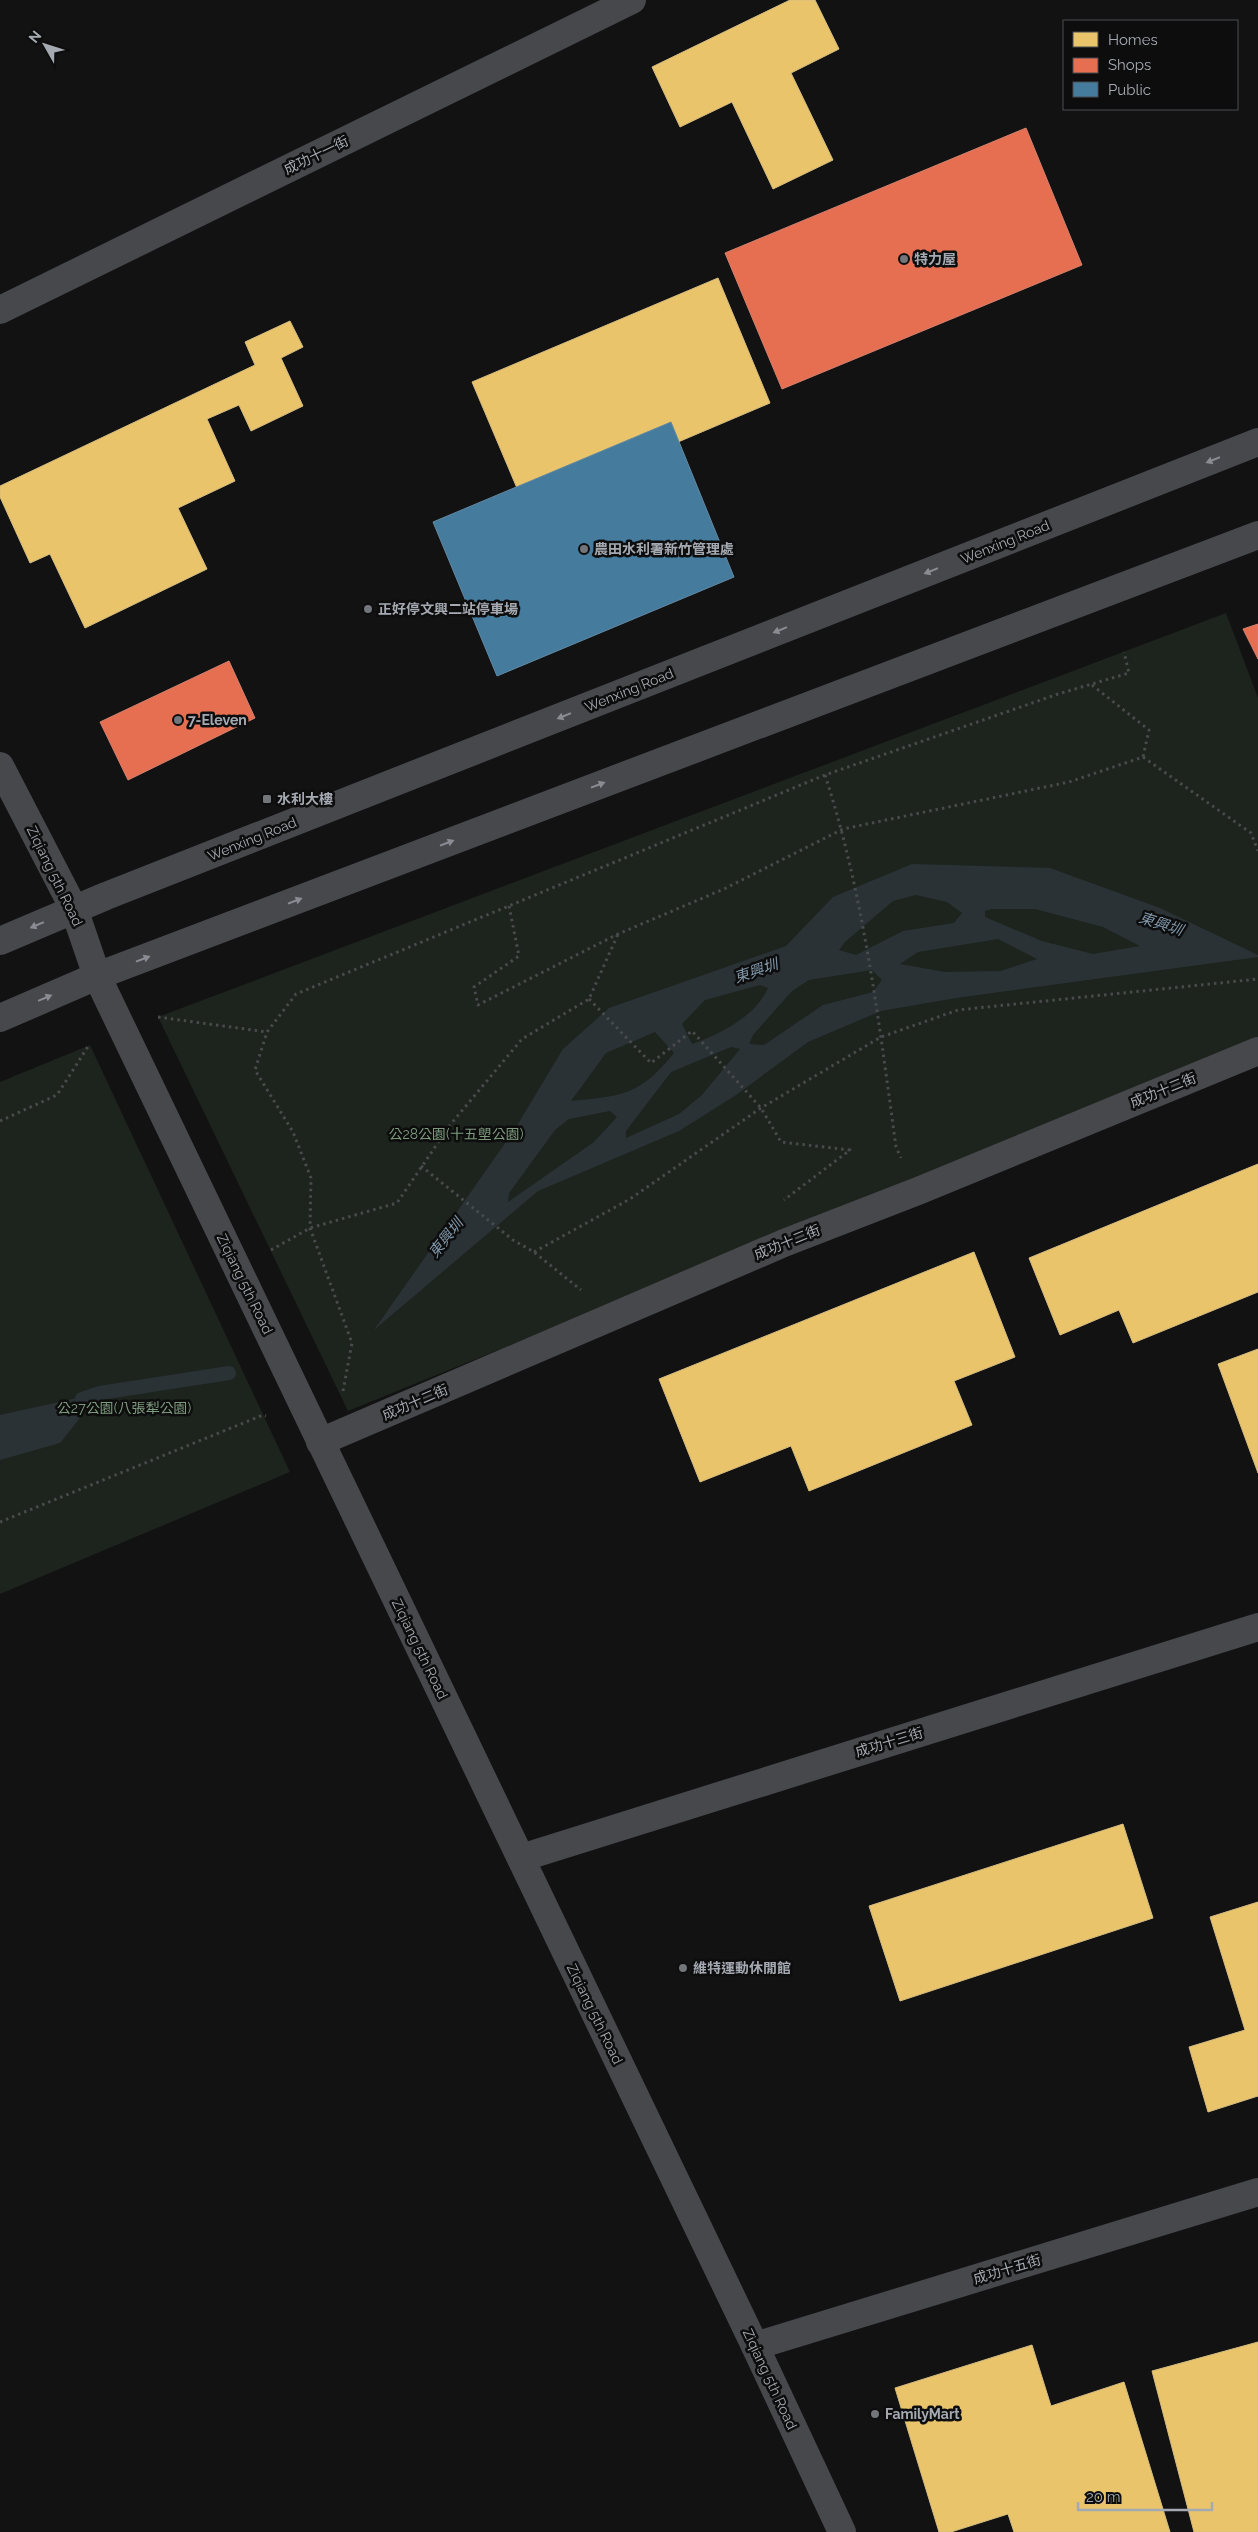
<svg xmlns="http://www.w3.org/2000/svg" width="1258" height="2532" font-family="Raleway,'Noto Sans TC',sans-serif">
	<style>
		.green { fill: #1d231d }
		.water { fill: #2b3236; fill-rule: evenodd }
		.homes { fill: #e9c46a; stroke: #d5bc80 }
		.shops { fill: #e76f51; stroke: #d3816e }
		.public { fill: #457b9d; stroke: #6289a3 }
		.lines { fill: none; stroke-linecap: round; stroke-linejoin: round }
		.stream { stroke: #2b3236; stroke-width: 14 }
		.path { stroke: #494a4c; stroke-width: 3; stroke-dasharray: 2.5 4; stroke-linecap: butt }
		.minor { stroke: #47484c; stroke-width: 28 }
		.oneway { fill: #898d93 }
		.poi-dot { fill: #72757a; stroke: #0d0d0e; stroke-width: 2 }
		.labels { text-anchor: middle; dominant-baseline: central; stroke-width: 5; stroke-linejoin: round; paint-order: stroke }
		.street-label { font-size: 14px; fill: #a5aab2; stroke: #0d0d0e }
		.poi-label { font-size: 14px; font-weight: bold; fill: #a5aab2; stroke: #0d0d0e; text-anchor: start }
		.park-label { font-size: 14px; fill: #7e9b7e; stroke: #0d0d0e }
		.water-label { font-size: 15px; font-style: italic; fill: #8098aa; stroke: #0d0d0e }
	</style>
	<rect width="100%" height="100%" fill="#121213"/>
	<g class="green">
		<polygon points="1226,613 1258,698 1258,1042 348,1411 158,1017"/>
		<polygon points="90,1045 290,1472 0,1594 0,1082"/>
	</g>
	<g class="water">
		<path d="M912 864 1050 868 1160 908 1258 955V957L956 998 881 1011 808 1042 736 1095 679 1131 538 1191 374 1330 515 1129 563 1049 609 1008 786 946 833 897ZM916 895 947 902 962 913 954 923 903 931 856 955 839 950 845 942 893 901ZM991 909H1035L1103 927 1140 946 1093 954 1042 941 985 917V911ZM998 939 1037 959 1001 971 945 972 900 964 918 952ZM872 970 882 980 873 992 823 1005 764 1045 749 1044 753 1035 792 991 809 980ZM760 985 768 988C756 1016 719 1035 692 1044L682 1024 705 1000ZM655 1032 674 1053C640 1095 623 1096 571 1101L606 1053ZM731 1047 740 1049 702 1095 679 1114 626 1138V1131L671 1072ZM610 1111 617 1117 594 1142 508 1202 509 1193 555 1130 569 1119Z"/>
		<polygon points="100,1393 60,1443 0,1460 0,1415"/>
	</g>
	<g class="homes">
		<polygon points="790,0 815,0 839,49 791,73 833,160 773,189 732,102 680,127 652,67"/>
		<polygon points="718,278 770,403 525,507 472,382"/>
		<polygon points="290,321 303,347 281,358 303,406 251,431 239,405 207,419 235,481 178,508 207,569 85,628 50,554 30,563 0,497 0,486 255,365 245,342"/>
		<polygon points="1258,1164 1258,1292 1133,1343 1119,1310 1060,1335 1029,1258"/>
		<polygon points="974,1252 1015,1357 954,1381 972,1425 809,1491 791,1446 700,1482 659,1379"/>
		<polygon points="1258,1349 1258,1473 1218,1364"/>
		<polygon points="1123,1824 1153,1918 900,2001 869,1906"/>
		<polygon points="1258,1902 1258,2096 1208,2112 1189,2047 1245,2030 1210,1917"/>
		<polygon points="1258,2342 1258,2532 1194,2532 1152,2371"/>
		<polygon points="1032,2345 1051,2406 1124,2382 1170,2532 1014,2532 1008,2514 951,2532 939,2532 895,2388"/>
	</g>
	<g class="shops">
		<polygon points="1026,128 1082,265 782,389 725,253"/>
		<polygon points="1258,624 1258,659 1243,629"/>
		<polygon points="229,661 255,718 128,780 100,722"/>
	</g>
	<polygon class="public" points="671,422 734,577 497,676 433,522"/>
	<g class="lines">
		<polyline class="stream" points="82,1399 100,1393 229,1373"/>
		<g class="path">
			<polyline points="1092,685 1149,730 1143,757"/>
			<path d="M825 775C864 895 879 1023 896 1147L901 1158"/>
			<polyline points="509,906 519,956 474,987 478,1005 618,934 724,889 843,829 1069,782 1143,757 1251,833 1258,851"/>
			<polyline points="589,999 651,1063 692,1031 761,1108 781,1142 850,1150 784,1200"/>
			<polyline points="158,1017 267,1032"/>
			<polyline points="0,1121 57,1095 89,1045"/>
			<polyline points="421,1166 513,1240 534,1252 581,1290"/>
			<polyline points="271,1250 310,1228 397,1203 450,1125 522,1039 589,999 618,934"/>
			<polyline points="534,1252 630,1199 761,1108 881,1037 958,1010 1258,979"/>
			<polyline points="343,1391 352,1343 310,1228 311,1178 293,1132 255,1070 267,1032 296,994 825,775 1058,694 1129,673 1124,652"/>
			<polyline points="0,1522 263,1415 266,1416"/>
		</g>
		<g class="minor">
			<polyline points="0,310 632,0"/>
			<polyline points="0,766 74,909 97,976 755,2346 842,2532"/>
			<polyline points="0,941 106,896 1258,442"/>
			<polyline points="0,1018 97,976 1258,535"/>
			<polyline points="320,1442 784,1243 918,1191 1258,1051"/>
			<polyline points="521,1858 1258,1627"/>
			<polyline points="755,2346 1258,2192"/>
		</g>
	</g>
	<defs><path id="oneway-solid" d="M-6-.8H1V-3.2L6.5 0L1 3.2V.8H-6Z" transform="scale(1.25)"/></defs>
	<g class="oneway">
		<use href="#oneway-solid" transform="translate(1213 460) rotate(158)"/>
		<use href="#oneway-solid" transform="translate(931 571) rotate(158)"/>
		<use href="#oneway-solid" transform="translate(780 630) rotate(158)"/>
		<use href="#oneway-solid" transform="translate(564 716) rotate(158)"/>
		<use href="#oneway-solid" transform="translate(598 785) rotate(-21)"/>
		<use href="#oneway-solid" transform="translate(447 843) rotate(-21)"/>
		<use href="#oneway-solid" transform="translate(295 901) rotate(-21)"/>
		<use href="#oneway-solid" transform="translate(37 925) rotate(157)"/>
		<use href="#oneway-solid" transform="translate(143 959) rotate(-21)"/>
		<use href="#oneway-solid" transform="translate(45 998) rotate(-23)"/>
	</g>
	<g class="poi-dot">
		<circle cx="904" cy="259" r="5"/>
		<circle cx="584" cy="549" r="5"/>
		<circle cx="368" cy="609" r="5"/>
		<circle cx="178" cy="720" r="5"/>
		<rect x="262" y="794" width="10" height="10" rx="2.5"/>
		<circle cx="683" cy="1968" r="5"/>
		<circle cx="875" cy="2414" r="5"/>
	</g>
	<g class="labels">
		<g class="street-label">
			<text transform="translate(316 155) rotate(-26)">成功十一街</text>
			<text transform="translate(1005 542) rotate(-22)">Wenxing Road</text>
			<text transform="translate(629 690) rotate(-22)">Wenxing Road</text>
			<text transform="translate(252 839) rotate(-22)">Wenxing Road</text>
			<text transform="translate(55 876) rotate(64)">Ziqiang 5th Road</text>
			<text transform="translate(1163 1090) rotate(-22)">成功十二街</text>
			<text transform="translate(787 1242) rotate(-22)">成功十二街</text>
			<text transform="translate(245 1284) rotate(64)">Ziqiang 5th Road</text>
			<text transform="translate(415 1402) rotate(-23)">成功十二街</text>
			<text transform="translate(420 1649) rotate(64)">Ziqiang 5th Road</text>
			<text transform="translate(889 1742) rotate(-17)">成功十三街</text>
			<text transform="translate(595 2014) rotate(64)">Ziqiang 5th Road</text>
			<text transform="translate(1007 2269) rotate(-17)">成功十五街</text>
			<text transform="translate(770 2379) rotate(65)">Ziqiang 5th Road</text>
		</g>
		<g class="poi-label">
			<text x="914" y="259">特力屋</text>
			<text x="594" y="549">農田水利署新竹管理處</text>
			<text x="378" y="609">正好停文興二站停車場</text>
			<text x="188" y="720">7-Eleven</text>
			<text x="277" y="799">水利大樓</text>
			<text x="693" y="1968">維特運動休閒館</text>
			<text x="885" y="2414">FamilyMart</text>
		</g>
		<g class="park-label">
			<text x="456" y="1134">公28公園(十五塱公園)</text>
			<text x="124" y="1408">公27公園(八張犁公園)</text>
		</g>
		<g class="water-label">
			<text transform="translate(1161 924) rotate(18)">東興圳</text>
			<text transform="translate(756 971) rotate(-19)">東興圳</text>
			<text transform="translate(446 1238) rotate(-52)">東興圳</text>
		</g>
	</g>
	<rect x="1063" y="20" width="175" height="90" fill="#0d0d0e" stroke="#4a4c50"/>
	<rect x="1073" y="32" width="25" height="15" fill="#e9c46a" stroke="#4a4c50"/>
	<text x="1108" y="45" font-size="15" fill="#a5aab2">Homes</text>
	<rect x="1073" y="58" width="25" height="15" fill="#e76f51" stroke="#4a4c50"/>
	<text x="1108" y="70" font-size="15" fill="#a5aab2">Shops</text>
	<rect x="1073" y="82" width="25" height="15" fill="#457b9d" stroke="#4a4c50"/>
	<text x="1108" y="95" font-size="15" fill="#a5aab2">Public</text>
	<g transform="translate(45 45) rotate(309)" stroke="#0d0d0e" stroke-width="4" paint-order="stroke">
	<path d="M0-4L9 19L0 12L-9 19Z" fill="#a5aab2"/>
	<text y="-8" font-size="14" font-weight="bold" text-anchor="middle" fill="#a5aab2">N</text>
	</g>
	<path d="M1078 2502v8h134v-8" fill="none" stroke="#a5aab2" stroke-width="2.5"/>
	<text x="1086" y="2502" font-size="15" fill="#a5aab2" stroke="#0d0d0e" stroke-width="4" paint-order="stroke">20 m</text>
</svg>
